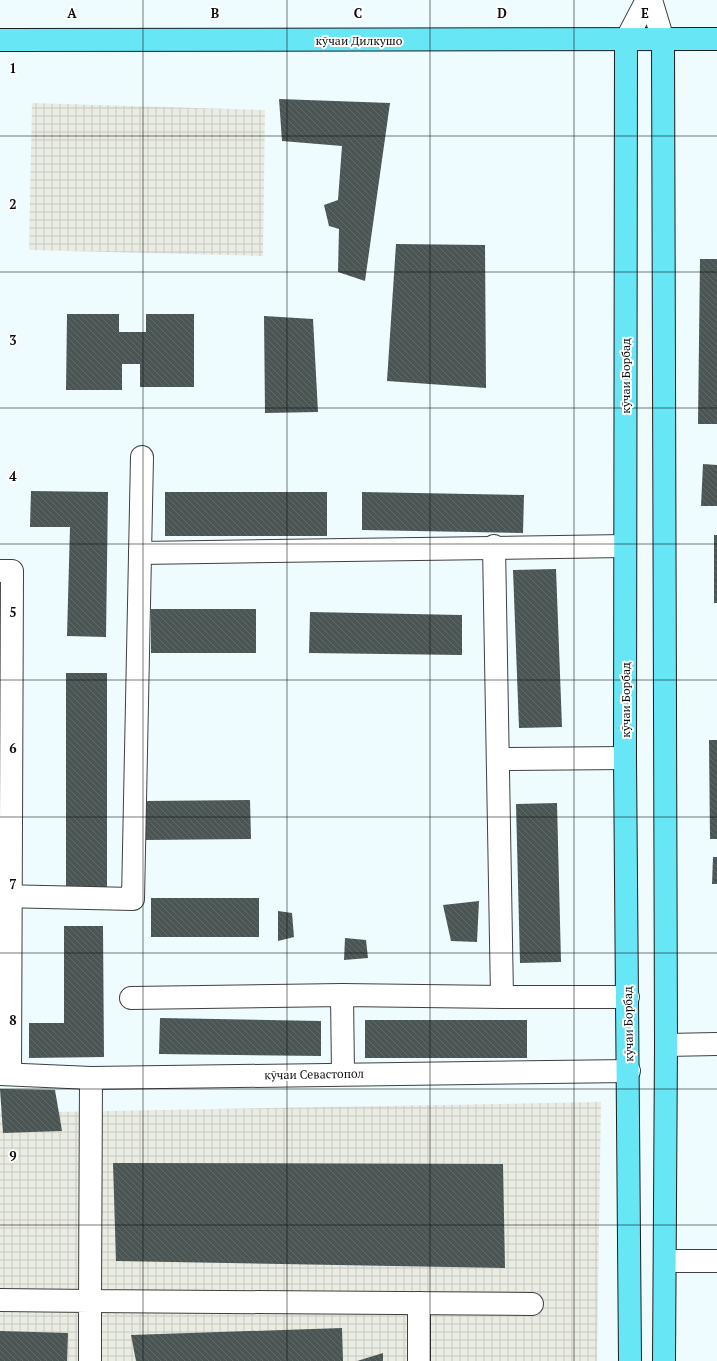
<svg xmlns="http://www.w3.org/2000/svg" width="717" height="1361" font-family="'PT Serif',serif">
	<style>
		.industrial { fill: url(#industrial-grid) }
		.building { fill: url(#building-back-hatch) }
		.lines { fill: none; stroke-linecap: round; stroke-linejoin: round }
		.minor-casing { stroke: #404040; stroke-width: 24 }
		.major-casing { stroke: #1e1e1e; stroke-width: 24 }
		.minor { stroke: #fff; stroke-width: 22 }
		.major { stroke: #67e6f6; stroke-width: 22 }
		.grid { fill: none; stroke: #0d0d0d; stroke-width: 1; stroke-opacity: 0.55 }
		.labels { text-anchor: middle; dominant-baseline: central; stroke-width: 4; stroke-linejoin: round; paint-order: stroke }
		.street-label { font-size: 12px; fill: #0d0d0d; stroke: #fff }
		.grid-label { font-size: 13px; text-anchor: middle; font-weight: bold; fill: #0d0d0d; stroke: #fff; stroke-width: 4; stroke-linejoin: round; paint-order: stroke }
	</style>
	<defs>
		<pattern id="industrial-grid" width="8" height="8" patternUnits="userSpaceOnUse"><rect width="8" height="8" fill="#e9ece2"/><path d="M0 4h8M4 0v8" fill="none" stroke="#c7c9c1"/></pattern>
		<pattern id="building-back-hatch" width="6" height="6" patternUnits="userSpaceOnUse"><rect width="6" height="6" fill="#4a5653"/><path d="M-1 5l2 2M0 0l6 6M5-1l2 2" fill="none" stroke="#606967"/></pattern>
	</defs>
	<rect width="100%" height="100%" fill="#eefcff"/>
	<g class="industrial">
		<polygon points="32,103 265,110 263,256 29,250"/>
		<polygon points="601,1102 597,1361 0,1361 0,1113"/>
	</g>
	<g class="building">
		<polygon points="279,99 390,103 365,281 338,272 339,229 329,226 324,205 338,200 342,146 282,141"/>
		<polygon points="396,244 485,245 486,388 387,381"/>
		<polygon points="700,259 717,259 717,424 698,424"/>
		<polygon points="67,314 119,314 119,332 146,332 146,314 194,314 194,387 140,387 140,364 122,364 122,390 66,390"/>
		<polygon points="264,316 313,319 318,412 265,413"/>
		<polygon points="703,464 717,465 717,506 701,506"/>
		<polygon points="31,491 108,492 106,637 67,636 70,527 30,527"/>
		<rect x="165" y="492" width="162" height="44"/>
		<polygon points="362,492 524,495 523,533 362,530"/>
		<rect x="714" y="535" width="3" height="68"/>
		<polygon points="556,569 562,727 519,728 513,570"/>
		<rect x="151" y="609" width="105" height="44"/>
		<polygon points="310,612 462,615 462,655 309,653"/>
		<rect x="66" y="673" width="41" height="217"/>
		<polygon points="709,740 717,740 717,839 710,839"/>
		<polygon points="250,800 251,839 145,840 145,801"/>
		<polygon points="557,803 561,962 520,963 516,804"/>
		<polygon points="713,857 717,857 717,884 712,884"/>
		<rect x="151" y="898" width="108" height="39"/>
		<polygon points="479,901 477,942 451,941 443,905"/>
		<polygon points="278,911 292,913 294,937 278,941"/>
		<polygon points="64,926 103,926 104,1057 29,1058 29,1023 64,1023"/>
		<polygon points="345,938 366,940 368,958 344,960"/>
		<polygon points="160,1018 321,1021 321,1056 159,1054"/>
		<rect x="365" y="1020" width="162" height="38"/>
		<polygon points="0,1089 55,1090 62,1131 3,1133"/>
		<polygon points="113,1163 503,1164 505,1268 116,1261"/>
		<polygon points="342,1328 343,1361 136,1361 131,1335"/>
		<polygon points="0,1331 68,1333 67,1361 0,1361"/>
		<polygon points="383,1353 383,1361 357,1361"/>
	</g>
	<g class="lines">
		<defs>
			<g id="minor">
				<polyline points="651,0 663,40"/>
				<polyline points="626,40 647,0"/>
				<polyline points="140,553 625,546"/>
				<polyline points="0,571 12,571 10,1074"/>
				<polyline points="498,759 625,758"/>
				<polyline points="0,896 133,899 142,457"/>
				<polyline points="342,995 343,1073"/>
				<polyline points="502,997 628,997"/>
				<polyline points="131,998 342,995 502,997 494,546"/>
				<polyline points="666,1045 717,1044"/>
				<polyline points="0,1074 91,1078 629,1071"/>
				<polyline points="91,1078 90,1301 532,1304"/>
				<polyline points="665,1261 717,1261"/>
				<polyline points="0,1300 90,1301 90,1361"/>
				<polyline points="419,1303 419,1361"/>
			</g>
			<g id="major">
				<polyline points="0,40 717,39"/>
				<polyline points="626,40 625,758 630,1361"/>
				<polyline points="663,40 666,1045 664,1361"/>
			</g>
		</defs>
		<use href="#minor" class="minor-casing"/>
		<use href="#major" class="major-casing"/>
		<use href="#minor" class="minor"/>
		<use href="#major" class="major"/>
	</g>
	<path class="grid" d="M143 0V1361M287 0V1361M430 0V1361M574 0V1361M0 136H717M0 272H717M0 408H717M0 544H717M0 680H717M0 817H717M0 953H717M0 1089H717M0 1225H717"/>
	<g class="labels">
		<g class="street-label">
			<text x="359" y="40">кӯчаи Дилкушо</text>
			<text transform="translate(625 376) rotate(-90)">кӯчаи Борбад</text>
			<text transform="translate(625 700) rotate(-90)">кӯчаи Борбад</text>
			<text transform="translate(628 1024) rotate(-91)">кӯчаи Борбад</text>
			<text transform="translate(314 1074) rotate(-1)">кӯчаи Севастопол</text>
		</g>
	</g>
	<g class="grid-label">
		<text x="72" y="18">A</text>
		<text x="215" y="18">B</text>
		<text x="358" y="18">C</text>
		<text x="502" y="18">D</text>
		<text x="645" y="18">E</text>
		<text x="13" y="73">1</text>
		<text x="13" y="209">2</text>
		<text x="13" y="345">3</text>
		<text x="13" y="481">4</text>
		<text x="13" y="617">5</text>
		<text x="13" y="753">6</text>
		<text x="13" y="889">7</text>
		<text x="13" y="1025">8</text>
		<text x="13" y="1161">9</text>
	</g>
</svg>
